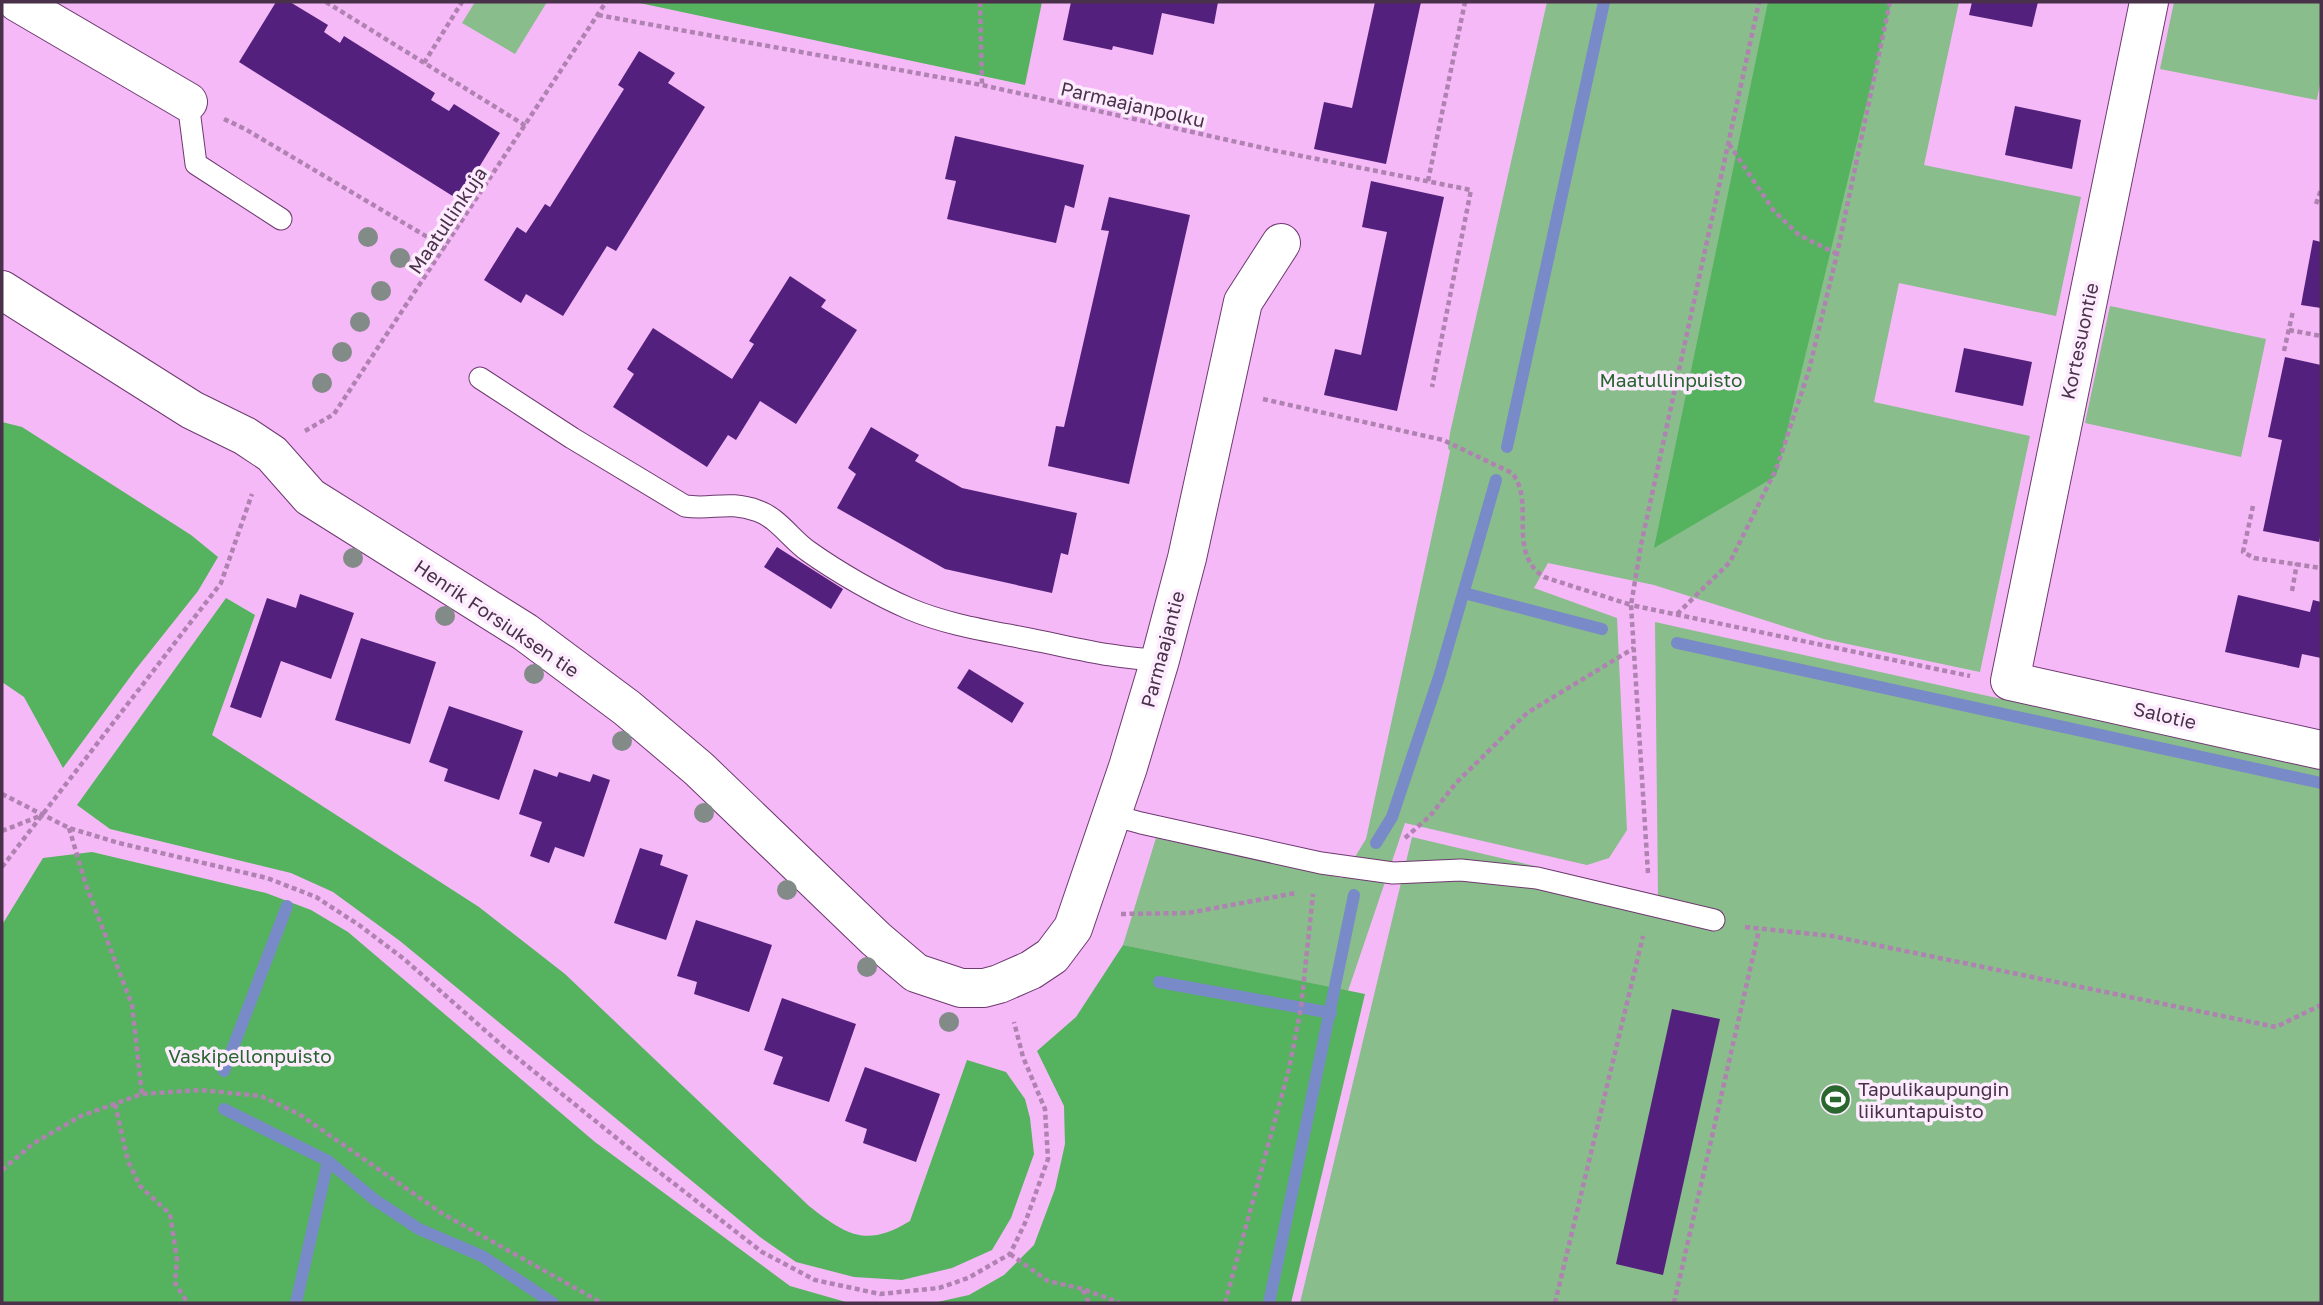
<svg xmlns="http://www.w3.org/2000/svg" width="2323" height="1305" font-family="'Golos Text',sans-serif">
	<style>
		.green { fill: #89bd8b }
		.forest { fill: #55b25e }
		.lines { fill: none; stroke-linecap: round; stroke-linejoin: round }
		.stream { stroke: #798ac8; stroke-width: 12 }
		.building { fill: #54207d }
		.lane-casing { stroke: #6e3a70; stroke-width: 23 }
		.street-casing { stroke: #6e3a70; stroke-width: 40 }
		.path { stroke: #b082b1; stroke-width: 4.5; stroke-dasharray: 5 3.5; stroke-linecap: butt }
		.lane { stroke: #fff; stroke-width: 21 }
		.street { stroke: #fff; stroke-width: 38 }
		.tree { fill: #838b88 }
		.labels { text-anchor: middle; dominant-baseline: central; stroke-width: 7; stroke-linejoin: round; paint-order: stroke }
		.street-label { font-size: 19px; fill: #49314a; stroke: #fdebfe }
		.park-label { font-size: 19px; fill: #26652d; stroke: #fdebfe }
		.poi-label { font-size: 19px; fill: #49314a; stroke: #fdebfe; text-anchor: start }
	</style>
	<rect width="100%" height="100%" fill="#f5b9f7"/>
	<g class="green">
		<polygon points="475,2 547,2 515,54 462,23"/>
		<polygon points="1547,2 1959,2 1924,165 2081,197 2056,316 1899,283 1874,402 2030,436 1980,672 1824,639 1654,585 1548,563 1534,588 1617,618 1627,830 1609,858 1587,865 1405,823 1348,991 1123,945 1156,838 1342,878 1366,839 1442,489 1450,451 1448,448 1450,433"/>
		<polygon points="2174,2 2321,2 2321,78 2317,100 2160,69"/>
		<polygon points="2110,306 2266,339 2241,457 2085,423"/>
		<polygon points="1655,622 2321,770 2321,1303 1300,1303 1412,837 1658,895"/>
	</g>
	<g class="forest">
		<polygon points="635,2 1042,2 1025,85"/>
		<polygon points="1768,2 1891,2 1776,476 1654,548"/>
		<polygon points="2,422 22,427 191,535 218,557 198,591 136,669 63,768 24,697 2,682"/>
		<path d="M226 598 255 615 212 735 479 907 565 974 809 1206C846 1235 866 1248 910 1221L967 1060 1006 1072 1025 1099 1030 1118 1034 1154 1011 1218 992 1250 952 1268 902 1280 854 1277 796 1262 760 1237 400 941 333 892 291 873 110 829 77 805Z"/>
		<polygon points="92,852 266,893 311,910 348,932 595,1142 790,1286 846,1302 860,1303 2,1303 2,925 43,858"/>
		<polygon points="1123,945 1365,994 1291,1303 933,1303 969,1295 1004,1275 1034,1245 1055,1189 1065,1144 1064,1106 1037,1051 1076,1017"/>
	</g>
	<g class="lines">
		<g class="stream">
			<polyline points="1507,447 1604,2"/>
			<polyline points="1464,593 1602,629"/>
			<polyline points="1677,643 2321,783"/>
			<polyline points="1376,843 1392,817 1439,677 1496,480"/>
			<polyline points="1159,982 1331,1013"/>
			<polyline points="224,1071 287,906"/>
			<polyline points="224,1109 328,1161 375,1200 419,1229 482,1256 553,1303"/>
			<polyline points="296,1303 328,1161"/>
			<polyline points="1269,1303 1354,895"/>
		</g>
	</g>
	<g class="building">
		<polygon points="276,2 290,2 328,25 324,32 340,43 344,36 435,93 431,100 449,111 454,104 500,133 459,200 239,62"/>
		<polygon points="1071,2 1218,2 1214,24 1162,13 1153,55 1113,46 1112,50 1063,40"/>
		<polygon points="1375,2 1421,2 1386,164 1314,149 1324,102 1352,108"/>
		<polygon points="1972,2 2038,2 2032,27 1969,15"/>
		<polygon points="639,51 675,73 668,83 705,107 616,251 607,246 563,316 526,294 521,303 484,280 517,227 526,233 545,204 550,207 624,89 618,85"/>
		<polygon points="2015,106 2081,120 2072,169 2005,155"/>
		<polygon points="955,136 1084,165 1074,208 1065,205 1056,243 947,219 956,181 945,179"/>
		<polygon points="1371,181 1444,197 1397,411 1324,395 1335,349 1361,355 1387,232 1362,227"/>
		<polygon points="1109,197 1190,215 1129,484 1048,466 1056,426 1064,427 1109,231 1101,230"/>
		<polygon points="2313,240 2321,242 2321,308 2301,305"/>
		<polygon points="790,276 826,300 821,307 857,330 796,424 760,401 736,440 728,435 707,467 613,407 634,374 627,369 653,328 732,379 754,344 749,341"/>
		<polygon points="1964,348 2032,362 2023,406 1955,392"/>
		<polygon points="2285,357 2321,365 2321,532 2319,542 2263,531 2282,440 2268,437"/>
		<polygon points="871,427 919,455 915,461 962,488 1077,513 1068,555 1061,553 1052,593 945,569 837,508 856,474 848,468"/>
		<polygon points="777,547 843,589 831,609 764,567"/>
		<polygon points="300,594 354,613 331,679 281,661 261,718 230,707 267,598 296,608"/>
		<polygon points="2238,595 2310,612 2313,600 2321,602 2321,658 2302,654 2299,668 2225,652"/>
		<polygon points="361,638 436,662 410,744 335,720"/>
		<polygon points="969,669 1024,703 1012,723 957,688"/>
		<polygon points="449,706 523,731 499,800 444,781 448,769 429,762"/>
		<polygon points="534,769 557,777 559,772 590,782 593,774 610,780 584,857 555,847 549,863 530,856 542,822 519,814"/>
		<polygon points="640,848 663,855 660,865 688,875 666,940 614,923"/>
		<polygon points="696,920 772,945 749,1012 694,994 697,982 677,976"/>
		<polygon points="782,998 856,1024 829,1102 773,1084 783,1057 764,1050"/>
		<polygon points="1672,1009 1720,1019 1663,1275 1616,1264"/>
		<polygon points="865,1067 940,1094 916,1162 863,1143 867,1129 845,1121"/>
	</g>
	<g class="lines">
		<defs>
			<g id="lane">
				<polyline points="188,102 196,164 281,219"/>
				<path d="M480 378 572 438 685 506C713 510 728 500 758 511 778 518 791 539 808 551 836 571 877 595 910 609 950 626 996 632 1039 641 1079 649 1119 659 1160 660"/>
				<polyline points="1112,815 1141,823 1321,863 1393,873 1461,870 1537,878 1714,920"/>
			</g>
			<g id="street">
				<polyline points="17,2 188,102"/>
				<polyline points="2149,2 2010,681 2321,750"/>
				<polyline points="2,290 192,410 245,436 272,454 310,497 525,632 627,708 699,769 876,939 916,973 961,988 984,988 999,984 1031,970 1052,956 1073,928 1128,767 1160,660 1187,558 1243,302 1281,243"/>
			</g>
		</defs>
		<use href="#lane" class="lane-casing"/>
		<use href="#street" class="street-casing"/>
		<g class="path">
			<polyline points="326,2 526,126"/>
			<polyline points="980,2 982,85"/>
			<polyline points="598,15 982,85 1277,151 1471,190 1432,387"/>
			<polyline points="424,63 462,2"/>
			<polyline points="224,119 245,129 446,248"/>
			<polyline points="1729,144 1774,211 1799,235 1837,254"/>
			<polyline points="1428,181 1465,2"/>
			<polyline points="2316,204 2321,190"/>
			<polyline points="2289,330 2321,336"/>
			<polyline points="2284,351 2293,311"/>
			<path d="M1263 399 1443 440 1512 473C1536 502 1506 552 1544 577L1631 605 1641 545 1759 2"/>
			<polyline points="305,431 334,414 606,2"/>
			<polyline points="2253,506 2243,552 2254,558 2321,568"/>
			<polyline points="2292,591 2297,563"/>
			<polyline points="1677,614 1730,562 1777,467 1809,370 1837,254 1890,2"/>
			<polyline points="2,794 69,828 119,843 267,878 316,897 359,925 404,959 505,1048 645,1161 762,1252 815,1280 880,1294 939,1288 968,1278 1010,1254 1025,1223 1048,1159 1045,1109 1023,1057 1014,1022"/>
			<polyline points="69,828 86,885 132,1005 142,1094"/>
			<polyline points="2,831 40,816"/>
			<polyline points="1405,838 1430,816 1456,783 1527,713 1634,648"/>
			<polyline points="2,867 221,583 252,494"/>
			<polyline points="1648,873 1631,605 1970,676"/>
			<polyline points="1121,914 1188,913 1296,893"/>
			<polyline points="1745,927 1832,936 2276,1027 2321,1005"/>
			<polyline points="115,1104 128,1161 140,1186 170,1214 177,1259 175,1283 188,1303"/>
			<polyline points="2,1170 34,1143 81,1116 142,1094 200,1090 261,1096 299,1114 443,1214 602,1303"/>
			<polyline points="1010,1254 1048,1281 1083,1289 1120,1303"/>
			<polyline points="1083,1290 1089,1303"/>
			<polyline points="1225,1303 1289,1069 1301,1008 1313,894"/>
			<polyline points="1555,1303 1643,936"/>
			<polyline points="1674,1303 1759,930"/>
		</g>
		<use href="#lane" class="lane"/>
		<use href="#street" class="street"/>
	</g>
	<g class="tree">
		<circle cx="368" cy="237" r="10"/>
		<circle cx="400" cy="258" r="10"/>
		<circle cx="381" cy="291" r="10"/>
		<circle cx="360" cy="322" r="10"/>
		<circle cx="342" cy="352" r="10"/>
		<circle cx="322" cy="383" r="10"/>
		<circle cx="353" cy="558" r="10"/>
		<circle cx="445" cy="616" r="10"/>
		<circle cx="534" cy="674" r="10"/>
		<circle cx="622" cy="741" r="10"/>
		<circle cx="704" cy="813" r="10"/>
		<circle cx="787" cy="890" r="10"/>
		<circle cx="867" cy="967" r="10"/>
		<circle cx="949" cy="1022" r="10"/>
	</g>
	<defs>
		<symbol id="stadium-disc" viewBox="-11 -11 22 22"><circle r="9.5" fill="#29672f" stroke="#fdebfe"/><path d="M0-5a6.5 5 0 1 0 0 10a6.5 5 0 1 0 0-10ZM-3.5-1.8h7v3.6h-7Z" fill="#fff"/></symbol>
	</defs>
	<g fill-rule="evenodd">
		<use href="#stadium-disc" x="1818" y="1082" width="35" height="35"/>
	</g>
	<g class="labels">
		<g class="street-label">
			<text transform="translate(1133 104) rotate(13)">Parmaajanpolku</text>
			<text transform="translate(447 220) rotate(-56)">Maatullinkuja</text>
			<text transform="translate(2079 341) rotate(-78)">Kortesuontie</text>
			<text transform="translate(497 618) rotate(34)">Henrik Forsiuksen tie</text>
			<text transform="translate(1162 649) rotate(-75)">Parmaajantie</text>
			<text transform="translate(2165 715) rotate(13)">Salotie</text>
		</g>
		<g class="park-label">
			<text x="1671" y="379">Maatullinpuisto</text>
			<text x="250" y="1055">Vaskipellonpuisto</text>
		</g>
		<g class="poi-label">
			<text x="1858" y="1088">Tapulikaupungin<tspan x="1858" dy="22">liikuntapuisto</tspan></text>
		</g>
	</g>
	<rect width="2323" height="1305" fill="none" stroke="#49314a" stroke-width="7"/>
</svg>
